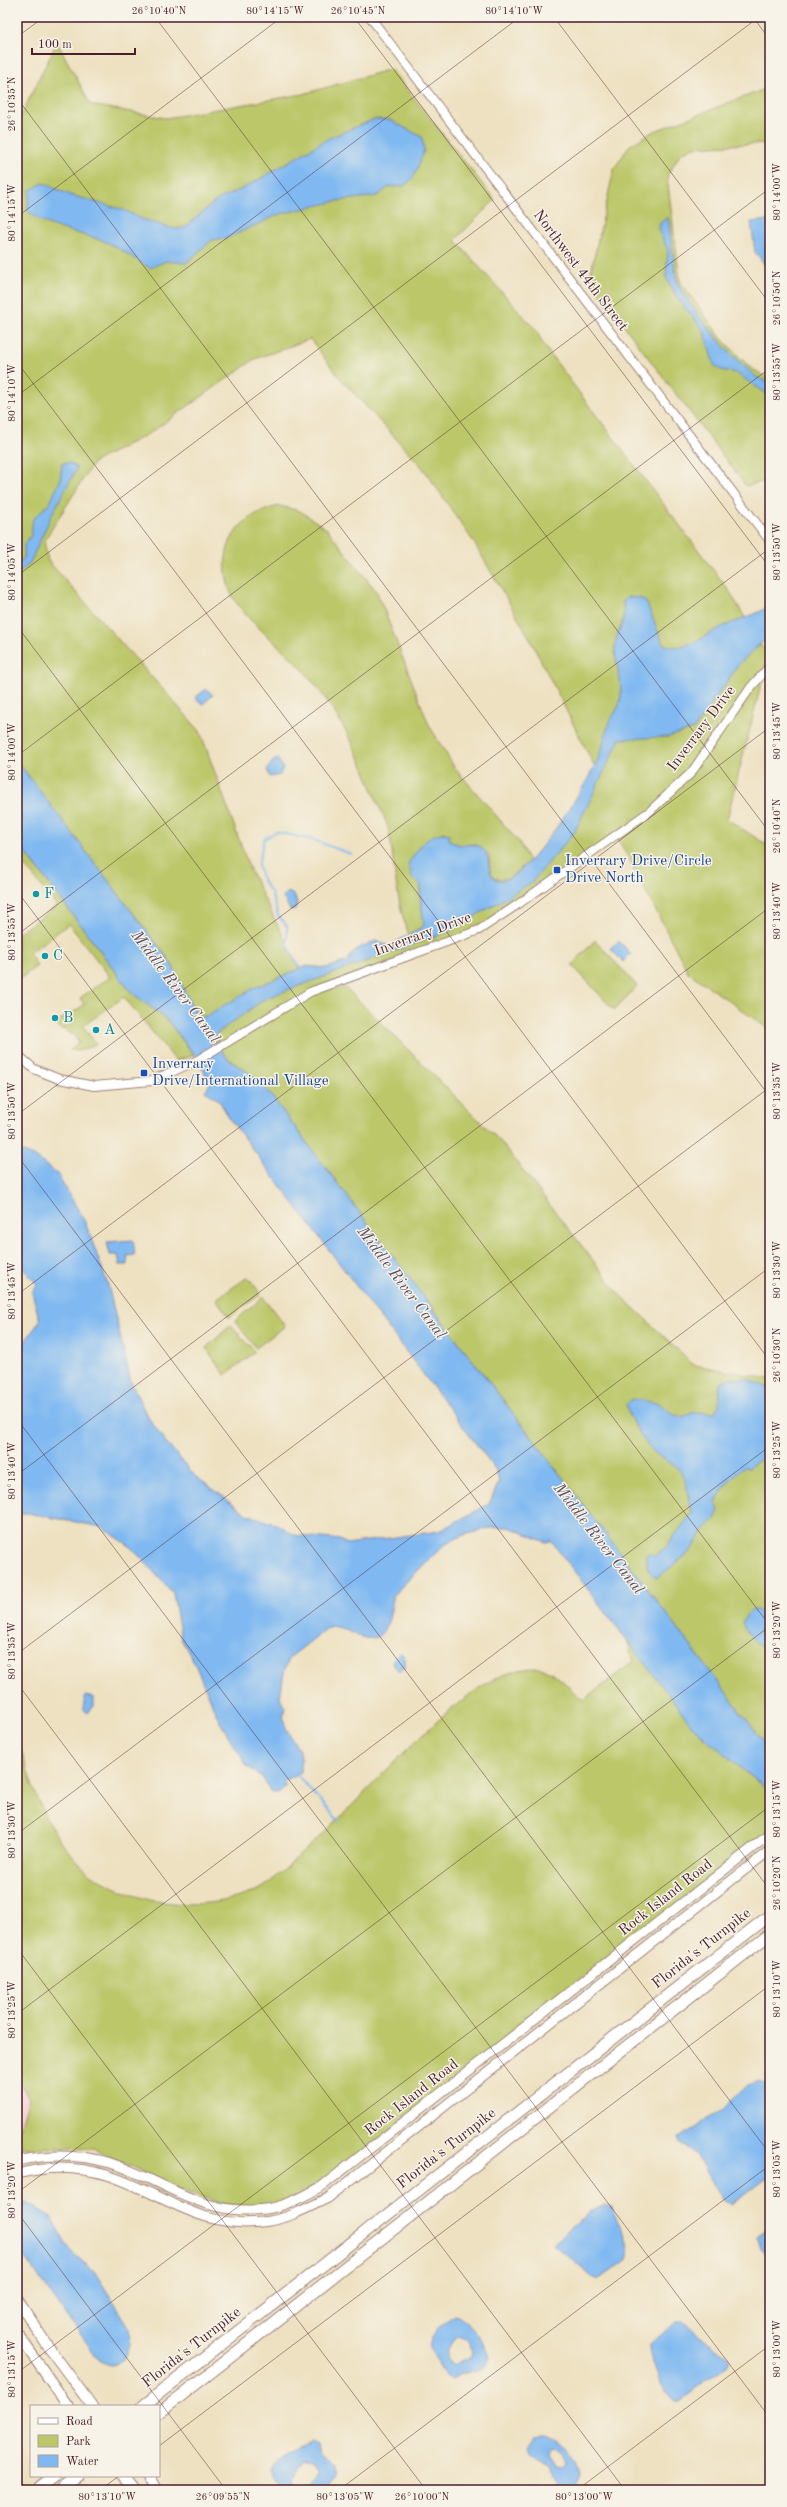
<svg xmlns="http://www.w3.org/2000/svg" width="787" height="2507" font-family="'Old Standard TT',serif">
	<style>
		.built { fill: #f7cfd2 }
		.green { fill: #bbc769; stroke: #82734a; fill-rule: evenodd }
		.water { fill: #80b9f1; stroke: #656c8e; fill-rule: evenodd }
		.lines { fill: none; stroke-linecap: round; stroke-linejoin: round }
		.stream { stroke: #80b9f1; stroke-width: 2 }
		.tertiary-casing { stroke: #9c8076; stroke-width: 10 }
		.secondary-casing { stroke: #9c8076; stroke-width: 11 }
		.primary-casing { stroke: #9c8076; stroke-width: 12 }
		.motorway-casing { stroke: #9c8076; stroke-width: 13 }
		.tertiary { stroke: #fff; stroke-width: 8 }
		.secondary { stroke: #fff; stroke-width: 9 }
		.primary { stroke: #fff; stroke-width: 10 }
		.motorway { stroke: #fff; stroke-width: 11 }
		.ticks { fill: none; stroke: #4a1f2b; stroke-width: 1; stroke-opacity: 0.45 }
		.transit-dot { fill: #1a4fb4; stroke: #f7f3e8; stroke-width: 1.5 }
		.culture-dot { fill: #0f9aa8; stroke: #f7f3e8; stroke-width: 1.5 }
		.labels { text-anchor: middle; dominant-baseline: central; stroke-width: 3; stroke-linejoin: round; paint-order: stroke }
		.street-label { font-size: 15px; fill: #4a1f2b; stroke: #f7f3e8 }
		.transit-label { font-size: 15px; fill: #164399; stroke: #f7f3e8; text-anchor: start }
		.culture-label { font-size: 15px; fill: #0d838f; stroke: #f7f3e8; text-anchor: start }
		.water-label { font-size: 16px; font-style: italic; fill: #5a4d66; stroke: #f7f3e8 }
		.neatline { fill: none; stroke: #4a1f2b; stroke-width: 1.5 }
		.ticks-label { font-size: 10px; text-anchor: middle; fill: #4a1f2b }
	</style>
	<rect width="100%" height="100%" fill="#f7f3e8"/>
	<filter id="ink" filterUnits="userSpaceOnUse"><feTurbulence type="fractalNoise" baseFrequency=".025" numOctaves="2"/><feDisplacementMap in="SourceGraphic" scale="8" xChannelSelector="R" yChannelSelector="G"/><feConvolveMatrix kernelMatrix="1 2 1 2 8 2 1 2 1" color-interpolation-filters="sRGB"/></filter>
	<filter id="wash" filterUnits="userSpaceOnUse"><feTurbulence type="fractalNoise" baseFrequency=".012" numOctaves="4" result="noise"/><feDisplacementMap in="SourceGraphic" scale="16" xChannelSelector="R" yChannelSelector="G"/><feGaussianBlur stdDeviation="0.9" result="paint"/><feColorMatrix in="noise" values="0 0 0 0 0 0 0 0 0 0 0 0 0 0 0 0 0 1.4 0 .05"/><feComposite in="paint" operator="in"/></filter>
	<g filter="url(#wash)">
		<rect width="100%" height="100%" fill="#eee1c1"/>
		<polygon class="built" points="17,2078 29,2098 18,2135 22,2147 27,2149 17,2151"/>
		<g class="green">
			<path d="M57 42 91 105 166 118 303 94 391 69 495 200 455 240 536 330 544 346 730 592 768 657 727 819 770 847V1030L688 972 616 835 479 930 317 989 346 988 500 1141 620 1295 694 1365 770 1379V1759L762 1740C596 1519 426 1302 260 1081L227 1058 214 1041 216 1034 197 1016 171 963 17 761V124ZM310 339 339 377 423 468 473 541 528 635 597 771 569 828 489 906 367 958 304 978 250 870 200 731 48 561 44 541 94 462 150 433 255 359Z"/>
			<polygon points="770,87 770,143 694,147 681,153 667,176 680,281 721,338 751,368 770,379 770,480 746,486 589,280 614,169 629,146 652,132"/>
			<path d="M280 506 300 511 327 529 377 592 429 725 454 767 519 842 529 861 508 879H494L490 873 489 855 475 844 457 845 449 839V834L442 832 412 877 421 886 420 896 424 925 409 935C396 903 395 867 389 832 387 822 381 811 377 801 370 784 364 767 356 751 344 725 327 699 309 677 289 650 238 618 229 588 216 546 239 513 280 506Z"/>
			<path d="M17 841 131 992 166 1019 194 1055 176 1061 124 997 83 1026 96 1044 82 1050H70L79 1042 72 1033 70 1035 65 1028 62 1030 56 1023C65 1016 78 1011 84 1004L80 998 110 977 69 924 29 953 37 966 17 981V934L57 906 17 856Z"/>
			<polygon points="595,940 637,986 614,1010 572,965"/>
			<polygon points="248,1277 261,1294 229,1317 216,1299"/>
			<polygon points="263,1297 285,1326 256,1348 235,1321"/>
			<polygon points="231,1325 255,1352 225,1375 206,1348"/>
			<path d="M627 1639 695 1729 770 1792V1830L321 2184 270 2207 225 2205 172 2187 93 2149 22 2147 17 2141 18 2135 29 2098 17 2078V1737C24 1759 30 1781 39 1802 48 1826 67 1853 86 1870 99 1882 137 1898 155 1901 187 1906 221 1905 251 1893 271 1885 287 1867 302 1853 355 1807 400 1751 455 1706 479 1687 503 1669 536 1668 555 1667 570 1692 584 1700L633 1662Z"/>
		</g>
		<g class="water">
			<path d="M375 119 390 120 422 137 424 150 418 167 413 178 404 186 389 187 377 196 337 201 280 214 227 238 212 240 186 263 166 261 150 268C134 259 118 246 101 240 78 232 43 228 27 210L30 190 43 183 70 195 124 210 142 219 174 229 184 228 217 200 246 187 329 138Z"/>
			<polygon points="668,217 676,278 682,292 702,320 728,351 756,377 770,383 770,396 736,373 721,370 714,365 704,331 678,299 666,277 668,251 659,231 660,223"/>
			<polygon points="770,220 770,271 755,252 751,222"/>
			<polygon points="62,463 70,463 77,468 52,514 30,563 17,575 17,567 24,557 24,545 31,535 33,519 50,503 60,481"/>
			<path d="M628 597 640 598 647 603 663 644C686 654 707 632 727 625 742 619 756 614 770 606V635L739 664 694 729 668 737 620 739 574 833 532 882 452 930 266 998 216 1034 214 1041 227 1058 260 1081C426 1302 596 1519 762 1740L770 1759V1792L695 1729 551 1541 546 1542 509 1527 489 1528 461 1536 444 1545 392 1596C392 1610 388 1642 366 1638 353 1635 344 1627 330 1626L289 1658 284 1672 280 1698 285 1707C279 1726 293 1737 300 1753 302 1758 301 1766 301 1772L283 1781 286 1786 278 1793H271L263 1778 247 1766 220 1722 194 1662 181 1639 173 1593 131 1547 102 1527 27 1513 17 1515V1352L40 1321 32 1293 37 1284 17 1262V1150L34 1156 58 1175 85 1222 108 1285 131 1382 147 1416 165 1441 195 1476 247 1514 281 1526 294 1535 340 1540 347 1544 439 1531 489 1504 499 1482 496 1470 229 1118 219 1100 205 1091 210 1084 198 1059 166 1019 131 992 17 841V761L171 963 197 1016 204 1017 256 987 306 966 327 968 348 961C351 949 366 945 376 941L389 946 418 930 424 925 420 896 421 886 412 877 408 864C418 849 429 829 450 834L449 839C459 850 472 840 482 848 493 856 484 877 499 880 524 886 591 779 599 756 604 745 605 733 610 721 613 715 618 709 620 702 624 684 615 666 615 648 614 639 621 629 623 619 624 614 623 607 623 601Z"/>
			<polygon points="206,689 213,695 203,704 195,698"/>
			<polygon points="278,759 283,768 280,775 270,777 267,770 273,761"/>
			<polygon points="288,892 295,896 297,903 295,909 290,910 283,897"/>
			<polygon points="619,941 631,954 623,962 610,948"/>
			<polygon points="133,1240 135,1255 127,1256 128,1265 120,1265 118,1255 110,1255 107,1242"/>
			<path d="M732 1378 747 1379 770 1388V1452L749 1468 744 1467C731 1477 721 1489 716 1504L719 1510 715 1519 704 1530 690 1552 657 1578C648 1574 646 1563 646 1555L650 1553 654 1556 665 1548 692 1513C687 1501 689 1487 683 1476 678 1464 664 1462 655 1453 645 1444 629 1418 626 1405L632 1399 658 1403 674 1415 682 1417 695 1412 714 1413 719 1405 720 1383Z"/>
			<path d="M751 1610H757L770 1620V1652C757 1644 748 1637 742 1622Z"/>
			<polygon points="400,1652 405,1657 405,1667 399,1671 394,1666 393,1659"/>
			<polygon points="85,1696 94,1698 94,1706 88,1713 83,1709"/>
			<polygon points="758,2082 765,2084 770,2090 770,2175 732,2204 723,2201 696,2153 681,2144 679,2138 722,2110 748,2085"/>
			<path d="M27 2202 51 2217 69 2250 94 2271 128 2325C134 2344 123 2376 100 2361L17 2247V2204Z"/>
			<path d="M605 2205 611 2207C616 2219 636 2251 625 2262 618 2269 606 2273 598 2279L591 2276 554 2245 553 2242 590 2212Z"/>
			<polygon points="770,2227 770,2257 761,2249 757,2236"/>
			<path d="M457 2315C471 2326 487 2342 490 2359L484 2368 461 2374 452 2379 446 2375 429 2348C432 2330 442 2323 457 2315ZM458 2337 468 2341 473 2351 470 2357 454 2365 448 2360C444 2352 451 2341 458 2337Z"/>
			<path d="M675 2322H682L729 2359V2363L723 2368 679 2402H675C662 2392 650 2361 650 2345Z"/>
			<path d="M545 2434C570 2441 604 2491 557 2490L551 2481 548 2468 529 2457 527 2450 534 2438ZM557 2448 566 2458 568 2466 563 2470 556 2469 549 2456 551 2449Z"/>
			<path d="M311 2442 317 2445 319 2457 332 2466 334 2473 322 2490H282L271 2473 270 2465 276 2458ZM301 2460 311 2464 316 2472 307 2486 299 2488 291 2486 289 2478 293 2469Z"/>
		</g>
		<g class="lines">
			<g class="stream">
				<polyline points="302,969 287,948 287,926 278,916 271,892 264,883 258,865 264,839 276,832 313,840 351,854"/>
				<polyline points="297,1775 339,1821"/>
			</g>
		</g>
	</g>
	<g filter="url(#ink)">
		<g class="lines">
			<defs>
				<g id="tertiary">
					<polyline points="370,17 770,541"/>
					<polyline points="17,1054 34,1069 59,1079 94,1086 151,1081 196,1061 310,992 479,930 517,905 650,811 691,773 751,687 770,666"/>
				</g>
				<g id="secondary">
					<path d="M17 2161C48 2154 79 2154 110 2163 165 2180 201 2217 265 2209 285 2207 304 2196 321 2187L770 1834"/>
					<path d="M17 2174C47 2166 77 2166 107 2175 164 2193 202 2232 269 2221 290 2218 309 2207 328 2198L770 1850"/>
				</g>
				<g id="primary">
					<polyline points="17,2299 47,2345 92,2406"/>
					<polyline points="17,2333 68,2406"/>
					<polyline points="123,2476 134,2490"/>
					<polyline points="147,2476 158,2490"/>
				</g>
				<g id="motorway">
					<polyline points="143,2406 770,1915"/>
					<polyline points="159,2413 770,1934"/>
					<polyline points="36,2490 54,2476"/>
					<polyline points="60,2490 78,2476"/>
				</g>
			</defs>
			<use href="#tertiary" class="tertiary-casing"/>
			<use href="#secondary" class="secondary-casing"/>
			<use href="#primary" class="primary-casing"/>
			<use href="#motorway" class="motorway-casing"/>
			<use href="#tertiary" class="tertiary"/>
			<use href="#secondary" class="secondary"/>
			<use href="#primary" class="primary"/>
			<use href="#motorway" class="motorway"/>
		</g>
	</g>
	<path class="ticks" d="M155 17 770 833M354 17 770 568M554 17 770 304M753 17 770 40M17 37 44 17M17 98 770 1097M17 217 282 17M17 362 770 1361M17 396 520 17M17 576 759 17M17 626 770 1626M17 756 770 188M17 891 770 1890M17 935 770 368M17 1115 770 548M17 1155 770 2154M17 1295 770 727M17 1419 770 2418M17 1475 770 907M17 1654 770 1087M17 1683 625 2490M17 1834 770 1267M17 1948 426 2490M17 2014 770 1446M17 2193 770 1626M17 2212 226 2490M17 2373 770 1806M159 2446 770 1985M17 2476 27 2490M100 2490 119 2476M339 2490 770 2165M577 2490 770 2345"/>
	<g class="transit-dot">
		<rect x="553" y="866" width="8" height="8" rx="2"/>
		<rect x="140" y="1069" width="8" height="8" rx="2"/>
	</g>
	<g class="culture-dot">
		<circle cx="36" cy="894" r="4"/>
		<circle cx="45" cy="956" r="4"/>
		<circle cx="55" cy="1018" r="4"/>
		<circle cx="96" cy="1030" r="4"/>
	</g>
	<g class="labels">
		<g class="street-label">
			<text transform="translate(580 271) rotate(53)">Northwest 44th Street</text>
			<text transform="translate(702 729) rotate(-53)">Inverrary Drive</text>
			<text transform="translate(423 935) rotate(-20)">Inverrary Drive</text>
			<text transform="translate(666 1898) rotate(-38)">Rock Island Road</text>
			<text transform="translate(702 1949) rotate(-38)">Florida's Turnpike</text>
			<text transform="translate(412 2098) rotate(-38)">Rock Island Road</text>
			<text transform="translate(447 2149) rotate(-38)">Florida's Turnpike</text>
			<text transform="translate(192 2348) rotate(-38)">Florida's Turnpike</text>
		</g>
		<g class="transit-label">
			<text x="565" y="861">Inverrary Drive/Circle<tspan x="565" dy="17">Drive North</tspan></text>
			<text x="152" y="1064">Inverrary<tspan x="152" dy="17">Drive/International Village</tspan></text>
		</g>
		<g class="culture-label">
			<text x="44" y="894">F</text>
			<text x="53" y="956">C</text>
			<text x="63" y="1018">B</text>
			<text x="104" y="1030">A</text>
		</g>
		<g class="water-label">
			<text transform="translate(175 987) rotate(53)">Middle River Canal</text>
			<text transform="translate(401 1283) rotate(53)">Middle River Canal</text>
			<text transform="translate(598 1539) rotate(52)">Middle River Canal</text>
		</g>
	</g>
	<rect width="787" height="2507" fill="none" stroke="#f7f3e8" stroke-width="44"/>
	<rect x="30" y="2405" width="130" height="72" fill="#f7f3e8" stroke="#b29e9c"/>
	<rect x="38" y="2418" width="20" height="6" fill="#ffffff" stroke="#b29e9c"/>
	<text x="66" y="2425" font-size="12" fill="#4a1f2b">Road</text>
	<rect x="38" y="2435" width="20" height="12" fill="#bbc769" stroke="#b29e9c"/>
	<text x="66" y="2445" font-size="12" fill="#4a1f2b">Park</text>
	<rect x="38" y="2455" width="20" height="12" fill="#80b9f1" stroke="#b29e9c"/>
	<text x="66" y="2465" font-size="12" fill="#4a1f2b">Water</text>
	<path d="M32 48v6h103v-6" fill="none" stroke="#4a1f2b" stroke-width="2"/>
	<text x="38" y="48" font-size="12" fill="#4a1f2b" stroke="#f7f3e8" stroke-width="3" paint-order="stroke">100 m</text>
	<rect x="22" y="22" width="743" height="2463" class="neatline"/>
	<g class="ticks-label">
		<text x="159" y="14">26°10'40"N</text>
		<text x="275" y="14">80°14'15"W</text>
		<text x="358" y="14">26°10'45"N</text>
		<text x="514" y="14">80°14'10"W</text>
		<text transform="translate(11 104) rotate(-90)" y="4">26°10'35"N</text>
		<text transform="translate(776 192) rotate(-90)" y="4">80°14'00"W</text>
		<text transform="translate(11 213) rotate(-90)" y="4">80°14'15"W</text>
		<text transform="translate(776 298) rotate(-90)" y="4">26°10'50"N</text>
		<text transform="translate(776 372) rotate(-90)" y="4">80°13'55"W</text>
		<text transform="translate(11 393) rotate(-90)" y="4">80°14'10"W</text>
		<text transform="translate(776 552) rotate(-90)" y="4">80°13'50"W</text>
		<text transform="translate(11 572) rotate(-90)" y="4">80°14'05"W</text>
		<text transform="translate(776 731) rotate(-90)" y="4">80°13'45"W</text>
		<text transform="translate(11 752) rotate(-90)" y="4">80°14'00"W</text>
		<text transform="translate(776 826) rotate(-90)" y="4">26°10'40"N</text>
		<text transform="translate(776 911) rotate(-90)" y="4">80°13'40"W</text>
		<text transform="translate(11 932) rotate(-90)" y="4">80°13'55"W</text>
		<text transform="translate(776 1091) rotate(-90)" y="4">80°13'35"W</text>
		<text transform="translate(11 1111) rotate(-90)" y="4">80°13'50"W</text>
		<text transform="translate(776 1270) rotate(-90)" y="4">80°13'30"W</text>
		<text transform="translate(11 1291) rotate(-90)" y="4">80°13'45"W</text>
		<text transform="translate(776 1355) rotate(-90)" y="4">26°10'30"N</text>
		<text transform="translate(776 1450) rotate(-90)" y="4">80°13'25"W</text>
		<text transform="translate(11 1471) rotate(-90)" y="4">80°13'40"W</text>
		<text transform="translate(776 1630) rotate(-90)" y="4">80°13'20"W</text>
		<text transform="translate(11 1651) rotate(-90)" y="4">80°13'35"W</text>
		<text transform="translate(776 1809) rotate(-90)" y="4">80°13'15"W</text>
		<text transform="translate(11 1830) rotate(-90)" y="4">80°13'30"W</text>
		<text transform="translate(776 1883) rotate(-90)" y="4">26°10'20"N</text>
		<text transform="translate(776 1989) rotate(-90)" y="4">80°13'10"W</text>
		<text transform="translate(11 2010) rotate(-90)" y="4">80°13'25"W</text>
		<text transform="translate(776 2169) rotate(-90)" y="4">80°13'05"W</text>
		<text transform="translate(11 2190) rotate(-90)" y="4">80°13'20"W</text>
		<text transform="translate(776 2349) rotate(-90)" y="4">80°13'00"W</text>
		<text transform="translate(11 2369) rotate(-90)" y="4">80°13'15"W</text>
		<text x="107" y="2500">80°13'10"W</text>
		<text x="223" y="2500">26°09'55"N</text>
		<text x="345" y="2500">80°13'05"W</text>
		<text x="422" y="2500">26°10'00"N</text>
		<text x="584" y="2500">80°13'00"W</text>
	</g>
</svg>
